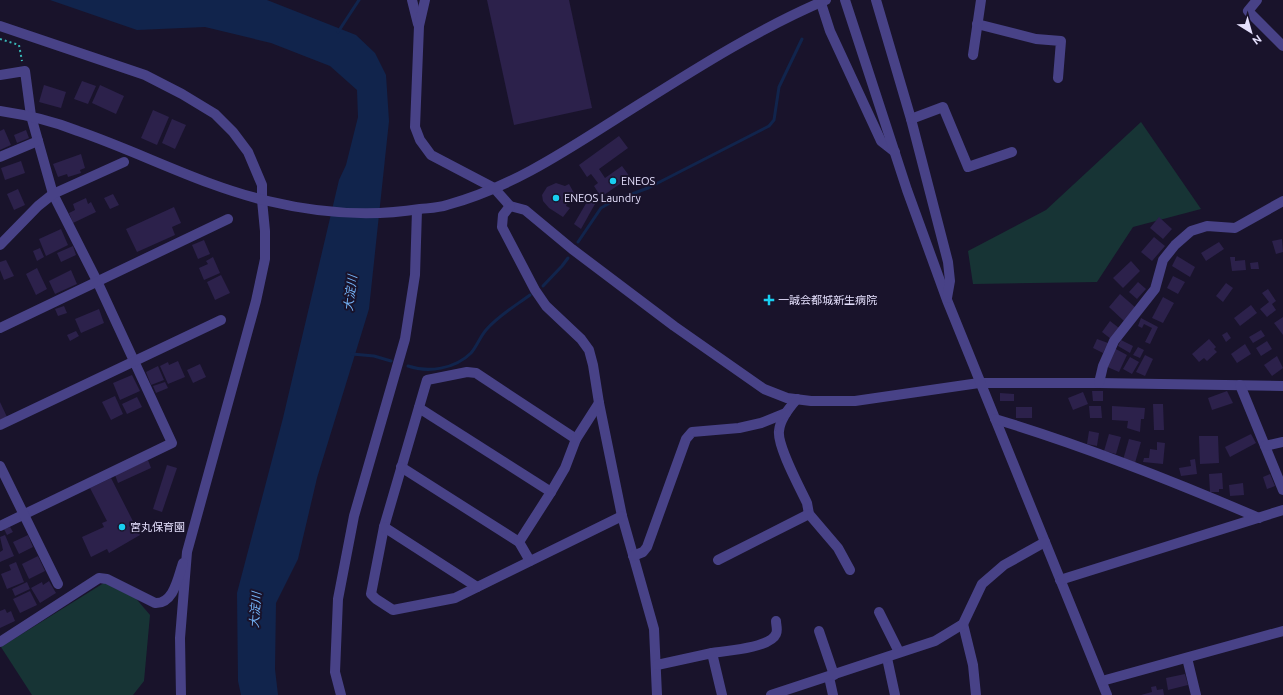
<svg xmlns="http://www.w3.org/2000/svg" width="1283" height="695" font-family="Ubuntu,'Noto Sans JP',sans-serif">
	<style>
		.green { fill: #173435 }
		.water { fill: #11244c }
		.lines { fill: none; stroke-linecap: round; stroke-linejoin: round }
		.stream { stroke: #11244c; stroke-width: 3 }
		.building { fill: #2c214b }
		.path { stroke: #39b7b7; stroke-width: 2; stroke-dasharray: 2 3; stroke-linecap: butt }
		.minor { stroke: #484287; stroke-width: 10 }
		.poi-dot { fill: #18cef0; stroke: #19132b; stroke-width: 1.5 }
		.labels { text-anchor: middle; dominant-baseline: central; stroke-width: 4; stroke-linejoin: round; paint-order: stroke }
		.poi-label { font-size: 11px; fill: #e5e0fd; stroke: #19132b; text-anchor: start }
		.water-label { font-size: 12px; font-style: italic; fill: #74b2f6; stroke: #19132b }
	</style>
	<rect width="100%" height="100%" fill="#19132b"/>
	<g class="green">
		<polygon points="1141,122 1201,209 1133,227 1097,282 973,284 968,251 1046,210"/>
		<polygon points="107,581 133,595 150,615 144,681 133,695 32,695 1,647"/>
	</g>
	<polygon class="water" points="50,0 267,0 356,35 375,53 386,75 389,121 369,309 317,478 298,559 276,603 275,669 278,695 241,695 238,681 237,593 283,418 339,180 346,165 358,117 357,90 330,66 271,43 205,27 137,30"/>
	<g class="lines">
		<g class="stream">
			<polyline points="338,32 359,0"/>
			<polyline points="578,242 601,208 613,201 648,188 769,126 774,120 779,87 802,39"/>
			<polyline points="543,286 562,266 568,258"/>
			<polyline points="352,354 374,356 391,361"/>
			<path d="M408 366C428 373 455 369 471 353 477 346 480 337 486 330 498 316 515 306 530 295"/>
		</g>
	</g>
	<g class="building">
		<polygon points="487,0 569,0 592,108 514,125"/>
		<polygon points="82,81 96,86 88,104 74,99"/>
		<polygon points="44,85 66,92 61,108 39,102"/>
		<polygon points="100,85 124,96 116,114 92,103"/>
		<polygon points="153,110 169,117 157,145 141,138"/>
		<polygon points="172,119 186,125 175,149 162,143"/>
		<polygon points="4,129 11,145 0,150 0,131"/>
		<polygon points="26,130 29,138 17,143 14,135"/>
		<polygon points="619,136 628,148 599,169 605,178 622,166 630,177 601,197 594,186 598,183 591,174 587,177 579,165"/>
		<polygon points="81,154 85,168 80,170 81,173 68,177 67,174 58,177 53,164"/>
		<polygon points="21,161 25,173 5,180 1,168"/>
		<polygon points="556,183 565,186 569,184 574,193 570,196 566,206 570,208 563,217 549,208 543,201 542,195 547,187"/>
		<polygon points="18,189 25,205 14,210 7,194"/>
		<polygon points="113,194 119,205 110,209 104,198"/>
		<polygon points="86,198 88,204 91,202 96,212 73,223 69,213 75,210 73,204"/>
		<polygon points="588,200 595,204 581,229 574,224"/>
		<polygon points="174,207 181,223 172,227 175,235 137,252 126,229"/>
		<polygon points="1159,217 1172,229 1163,239 1150,228"/>
		<polygon points="61,229 68,245 46,256 39,239"/>
		<polygon points="1154,237 1165,246 1152,261 1141,252"/>
		<polygon points="1282,239 1283,252 1276,254 1272,241"/>
		<polygon points="204,240 210,254 198,259 192,245"/>
		<polygon points="1219,242 1224,249 1206,261 1201,253"/>
		<polygon points="73,246 76,255 61,262 57,253"/>
		<polygon points="40,248 44,257 37,261 33,251"/>
		<polygon points="1177,256 1195,267 1190,277 1172,266"/>
		<polygon points="213,257 220,273 204,280 199,268 208,264 206,261"/>
		<polygon points="1230,257 1235,257 1235,261 1245,260 1246,270 1232,271"/>
		<polygon points="6,260 14,276 4,280 0,270 0,262"/>
		<polygon points="1131,261 1140,271 1123,288 1113,278"/>
		<polygon points="1258,262 1259,269 1251,269 1250,263"/>
		<polygon points="37,268 47,289 36,295 26,274"/>
		<polygon points="71,270 77,284 55,294 49,281"/>
		<polygon points="221,275 230,293 215,300 207,282"/>
		<polygon points="1173,276 1185,282 1178,294 1167,288"/>
		<polygon points="1138,282 1146,289 1137,299 1129,292"/>
		<polygon points="1226,283 1233,288 1223,302 1216,296"/>
		<polygon points="1268,289 1276,301 1272,304 1276,310 1267,317 1260,309 1269,302 1262,293"/>
		<polygon points="1120,294 1136,308 1124,321 1109,307"/>
		<polygon points="1163,297 1174,303 1163,323 1152,318"/>
		<polygon points="1251,305 1257,313 1240,326 1234,318"/>
		<polygon points="64,306 67,313 58,316 55,309"/>
		<polygon points="99,309 104,323 81,333 75,319"/>
		<polygon points="1283,317 1283,335 1274,323"/>
		<polygon points="1141,318 1158,327 1150,344 1145,342 1152,328 1144,324 1142,328 1138,326"/>
		<polygon points="1110,321 1119,328 1111,339 1102,332"/>
		<polygon points="1261,330 1265,336 1253,343 1249,337"/>
		<polygon points="76,331 79,336 70,341 67,335"/>
		<polygon points="1227,332 1231,338 1226,342 1222,335"/>
		<polygon points="1097,339 1108,343 1103,353 1093,348"/>
		<polygon points="1209,339 1216,347 1214,349 1217,352 1207,361 1204,358 1199,362 1192,354"/>
		<polygon points="1121,340 1133,346 1130,353 1118,346"/>
		<polygon points="1267,341 1272,349 1261,356 1256,348"/>
		<polygon points="1245,344 1251,354 1237,363 1231,354"/>
		<polygon points="1138,347 1144,350 1140,358 1133,355"/>
		<polygon points="1114,348 1127,355 1119,372 1105,366"/>
		<polygon points="1145,355 1153,359 1145,376 1136,372"/>
		<polygon points="1277,356 1283,368 1272,376 1264,365"/>
		<polygon points="1130,357 1139,362 1132,374 1123,369"/>
		<polygon points="178,361 185,377 168,384 160,366 168,362 169,365"/>
		<polygon points="200,364 206,377 193,383 187,370"/>
		<polygon points="158,366 164,380 151,385 146,372"/>
		<polygon points="132,375 140,391 120,400 113,383"/>
		<polygon points="165,382 168,388 156,393 153,386"/>
		<polygon points="1092,391 1103,391 1103,401 1093,401"/>
		<polygon points="1227,391 1233,403 1212,410 1208,398"/>
		<polygon points="1083,392 1088,404 1073,410 1068,398"/>
		<polygon points="1000,393 1014,394 1014,401 1000,401"/>
		<polygon points="115,396 123,414 111,420 102,402"/>
		<polygon points="137,397 142,407 127,414 122,404"/>
		<polygon points="0,402 7,417 0,420"/>
		<polygon points="1153,404 1163,404 1164,430 1154,430"/>
		<polygon points="1089,406 1101,406 1102,418 1090,418"/>
		<polygon points="1112,406 1145,408 1144,419 1141,419 1140,432 1127,428 1128,421 1112,420"/>
		<rect x="1016" y="407" width="16" height="11"/>
		<polygon points="1089,431 1099,433 1097,446 1087,444"/>
		<polygon points="1109,434 1121,437 1116,454 1104,451"/>
		<polygon points="1251,434 1256,443 1230,457 1225,447"/>
		<polygon points="1199,436 1218,436 1219,463 1200,464"/>
		<polygon points="1129,439 1141,442 1135,463 1123,460"/>
		<polygon points="1157,442 1165,443 1163,464 1143,462 1144,458 1149,458 1150,449 1157,450"/>
		<polygon points="1195,459 1197,474 1181,476 1179,468 1191,466 1190,460"/>
		<polygon points="148,460 151,468 118,483 115,475"/>
		<polygon points="167,465 177,468 162,512 153,509"/>
		<polygon points="1222,473 1223,489 1219,489 1219,492 1210,492 1209,474"/>
		<polygon points="1270,474 1275,486 1267,489 1263,477"/>
		<polygon points="111,478 140,535 109,553 107,549 91,557 82,537 104,527 102,523 107,521 90,488"/>
		<polygon points="1243,483 1244,495 1230,496 1229,485"/>
		<polygon points="10,527 13,532 7,535 4,529"/>
		<polygon points="5,535 14,556 0,562 0,552 3,550 0,537"/>
		<polygon points="28,535 33,547 19,554 13,542"/>
		<polygon points="38,556 45,571 29,579 22,564"/>
		<polygon points="16,562 24,582 7,589 1,574 11,570 9,565"/>
		<polygon points="49,581 56,593 40,603 31,588 42,582 43,585"/>
		<polygon points="27,582 30,589 15,596 12,589"/>
		<polygon points="30,591 37,605 20,613 13,599"/>
		<polygon points="5,609 7,613 11,611 15,621 0,628 0,611"/>
		<polygon points="1185,674 1188,685 1168,690 1166,678"/>
		<polygon points="1156,686 1157,690 1163,689 1164,695 1141,695 1152,692 1151,687"/>
	</g>
	<g class="lines">
		<polyline class="path" points="0,39 19,45 22,61"/>
		<g class="minor">
			<polyline points="412,0 418,24"/>
			<polyline points="425,0 419,26 415,127 420,140 431,155 494,188 510,206 525,210 572,249 674,326 764,389 787,398 811,401 855,401 979,383 1099,383 1283,386"/>
			<polyline points="820,0 830,31 881,141 895,152"/>
			<polyline points="845,0 907,190 947,300 1107,695"/>
			<polyline points="876,0 911,119 948,262 950,281 947,298"/>
			<polyline points="1257,0 1248,11 1283,46"/>
			<polyline points="977,24 1036,39 1061,41 1058,78"/>
			<polyline points="0,26 145,75 182,94 215,114 233,132 248,152 262,185 262,200 265,231 265,259 256,301 187,552 180,638 181,695"/>
			<polyline points="973,55 981,0"/>
			<polyline points="0,75 25,71 31,116 53,194 97,281 172,443 0,526"/>
			<path d="M0 111C27 115 53 121 78 131 142 153 203 186 268 201 318 213 370 217 420 209 429 208 438 208 447 205 510 188 564 152 619 117 686 75 753 31 826 0"/>
			<polyline points="911,119 943,107 968,167 1012,152"/>
			<polyline points="0,157 38,141"/>
			<polyline points="510,206 503,215 502,227 535,290 546,306 581,339 589,350 593,365 599,403 622,516 654,629 657,695"/>
			<polyline points="0,245 38,206 53,194 124,162"/>
			<polyline points="0,328 228,219"/>
			<polyline points="1099,383 1103,366 1114,341 1155,289 1163,260 1175,245 1191,231 1207,226 1235,228 1283,201"/>
			<polyline points="1240,385 1283,490"/>
			<path d="M797 399C789 408 780 419 779 431 777 446 800 488 807 503L809 514 838 548 850 570"/>
			<polyline points="419,408 551,492"/>
			<path d="M995 419C1085 446 1173 481 1259 518"/>
			<polyline points="0,425 221,320"/>
			<polyline points="576,439 476,373 467,372 427,380 384,527 371,594 376,599 393,610 455,598 622,516"/>
			<polyline points="1265,446 1283,442"/>
			<polyline points="0,466 58,584"/>
			<polyline points="401,467 519,542 530,561"/>
			<polyline points="384,527 477,587"/>
			<polyline points="519,542 551,492 565,468 576,439 599,403"/>
			<polyline points="633,556 643,552 647,547 686,439 692,432 739,428 761,423 786,413"/>
			<polyline points="718,560 809,514"/>
			<polyline points="1060,580 1283,510"/>
			<polyline points="879,612 899,652"/>
			<polyline points="963,624 973,665 976,695"/>
			<polyline points="819,631 834,675"/>
			<path d="M0 642 99 578 107 579 155 603C174 604 178 577 183 563"/>
			<path d="M712 653C726 651 770 648 776 634 778 630 776 625 776 621"/>
			<polyline points="887,658 895,695"/>
			<polyline points="1187,658 1196,695"/>
			<polyline points="657,665 712,653 722,695"/>
			<polyline points="829,677 833,695"/>
			<polyline points="1102,681 1283,631"/>
			<polyline points="341,695 335,672 338,599 354,516 405,339 415,275 417,210"/>
			<polyline points="771,695 935,641 963,624 982,584 1004,565 1045,542"/>
		</g>
	</g>
	<g class="poi-dot">
		<circle cx="613" cy="181" r="4"/>
		<circle cx="556" cy="198" r="4"/>
		<path d="M767 294h4v4h4v4h-4v4h-4v-4h-4v-4h4z"/>
		<circle cx="122" cy="527" r="4"/>
	</g>
	<g class="labels">
		<g class="poi-label">
			<text x="621" y="181">ENEOS</text>
			<text x="564" y="198">ENEOS Laundry</text>
			<text x="778" y="300">一誠会都城新生病院</text>
			<text x="130" y="527">宮丸保育園</text>
		</g>
		<g class="water-label">
			<text transform="translate(350 293) rotate(-83)">大淀川</text>
			<text transform="translate(255 610) rotate(-86)">大淀川</text>
		</g>
	</g>
	<g transform="translate(1251 32) rotate(143)" stroke="#19132b" stroke-width="3" paint-order="stroke">
	<path d="M0-3L7 15L0 10L-7 15Z" fill="#e5e0fd"/>
	<text y="-6" font-size="11" font-weight="bold" text-anchor="middle" fill="#e5e0fd">N</text>
	</g>
</svg>
